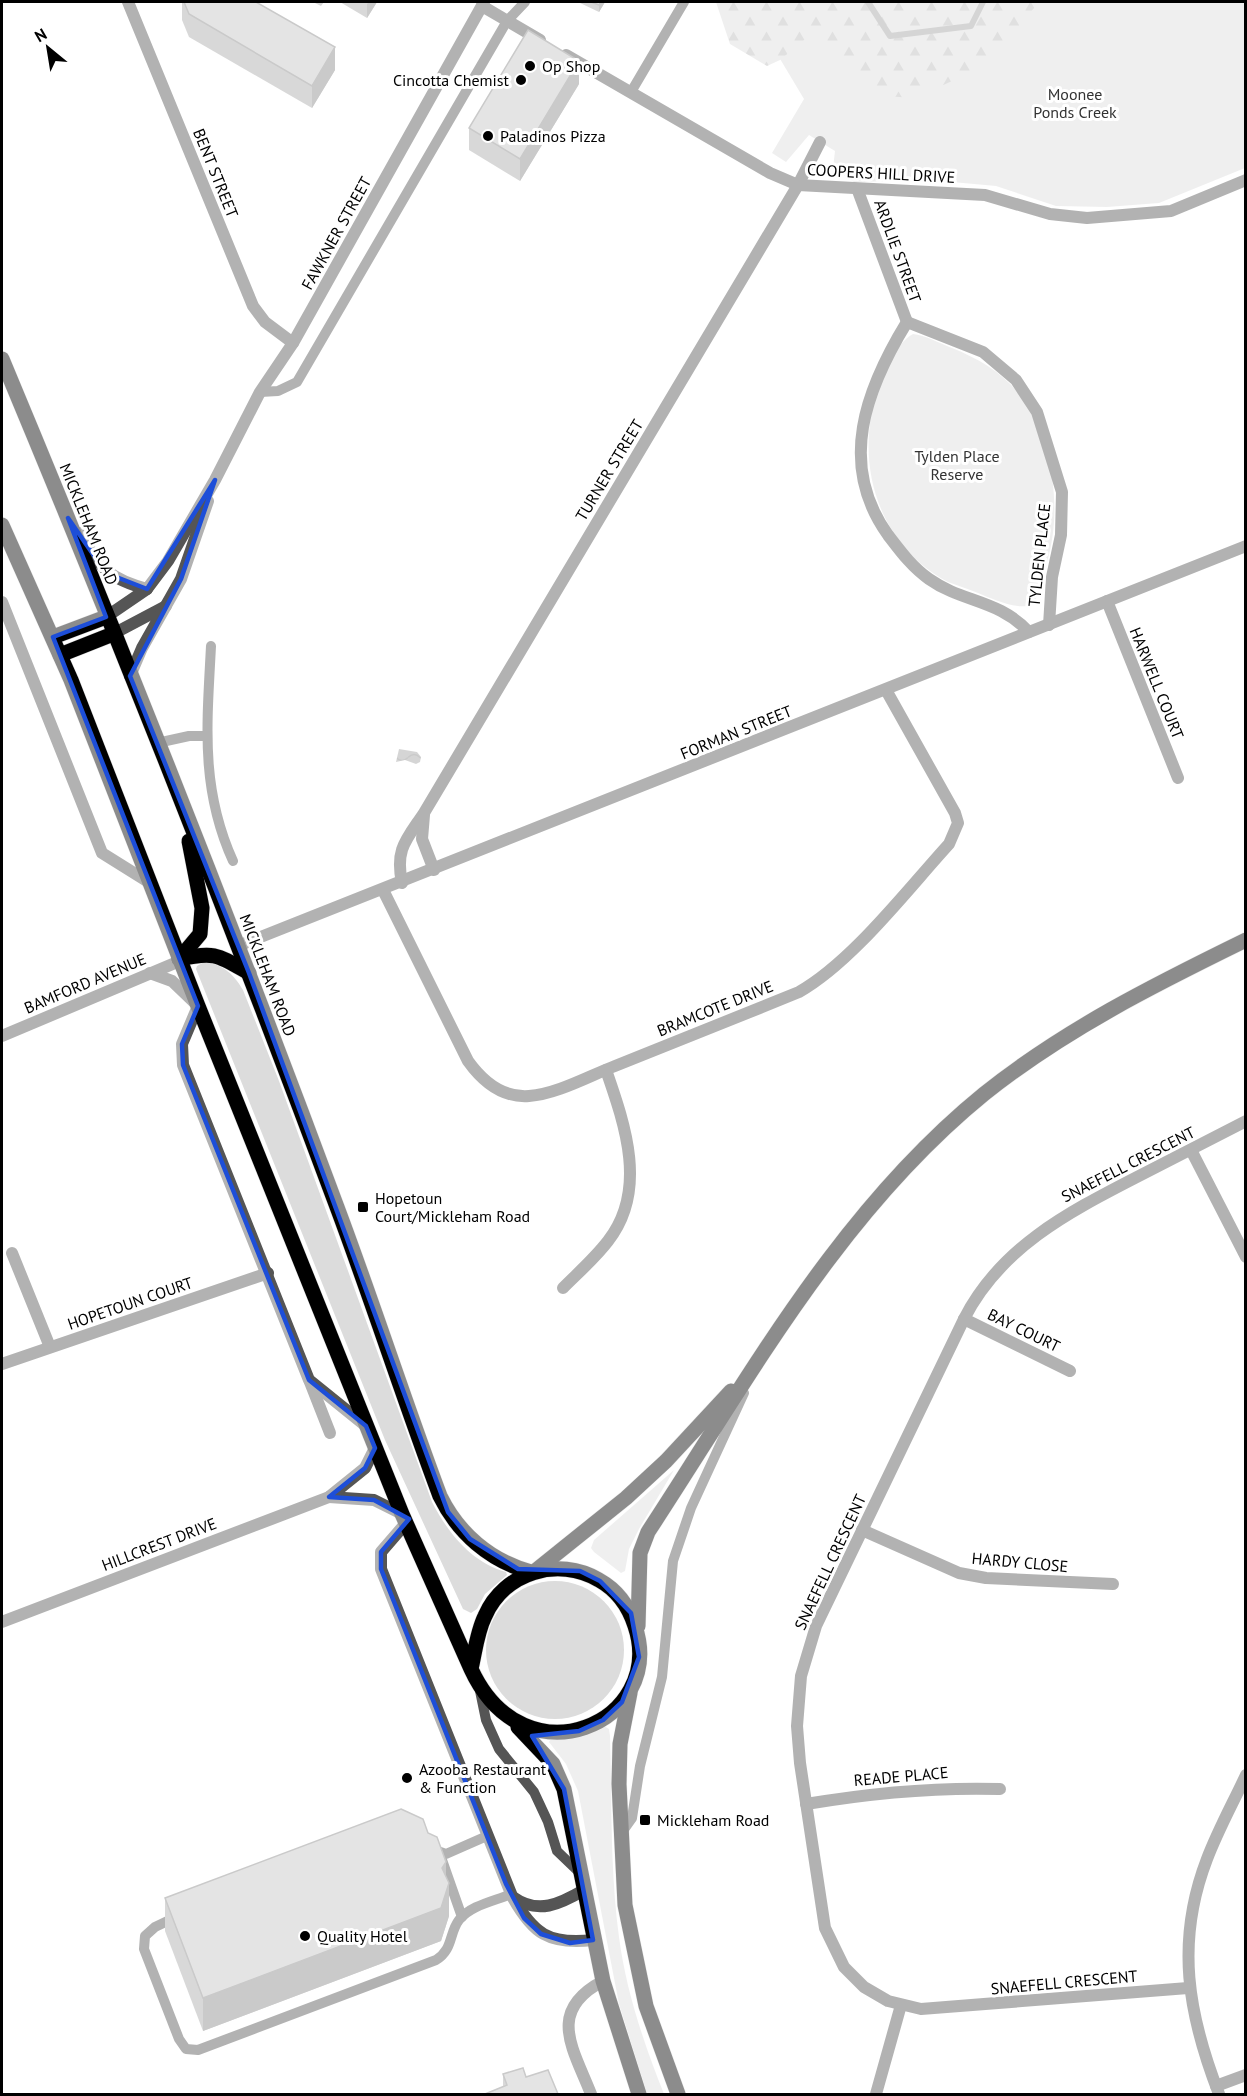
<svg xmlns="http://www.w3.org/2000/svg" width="1247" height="2096" font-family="'PT Sans',sans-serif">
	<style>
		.green { fill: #dcdcdc }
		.forest { fill: url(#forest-firs) }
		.water { fill: url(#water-waves) }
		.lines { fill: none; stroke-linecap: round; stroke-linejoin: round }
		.stream { stroke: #a3a3a3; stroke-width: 6 }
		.primary-casing { stroke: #dbdbdb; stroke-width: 16 }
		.service { stroke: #555; stroke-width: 10 }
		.minor { stroke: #555; stroke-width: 12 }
		.tertiary { stroke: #555; stroke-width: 12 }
		.primary { stroke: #000; stroke-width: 15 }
		.wall { fill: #a9a9a9 }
		.shaded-wall { fill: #898989 }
		.building { fill: #c4c4c4; stroke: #898989; stroke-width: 1.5 }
		.marked { fill: none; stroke: #1d4ed8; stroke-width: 4.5; stroke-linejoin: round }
		.poi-dot { fill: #000; stroke: #fff; stroke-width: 2 }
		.labels { text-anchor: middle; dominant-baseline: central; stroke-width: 6; stroke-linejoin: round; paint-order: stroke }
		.poi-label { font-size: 16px; fill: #000; stroke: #fff; text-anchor: start }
		.park-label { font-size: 16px; fill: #333; stroke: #fff }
		.street-label { font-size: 16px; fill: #000; stroke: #fff }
	</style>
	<defs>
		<pattern id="forest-firs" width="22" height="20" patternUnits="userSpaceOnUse" patternTransform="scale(1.5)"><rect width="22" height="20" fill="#dcdcdc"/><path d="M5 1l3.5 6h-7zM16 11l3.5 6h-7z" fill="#bbb"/></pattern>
		<pattern id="water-waves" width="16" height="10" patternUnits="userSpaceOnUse" patternTransform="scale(1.5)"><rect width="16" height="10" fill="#a3a3a3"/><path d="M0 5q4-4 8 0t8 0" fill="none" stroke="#8b8b8b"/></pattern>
	</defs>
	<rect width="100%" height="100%" fill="#fff"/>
	<g class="green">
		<polygon points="746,2 1245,2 1245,168 1159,203 1107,207 1056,206 996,186 930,180 854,182 833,168 835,151 809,135 786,162 772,153 804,99"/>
		<path d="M913 334C925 335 939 343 952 348 977 358 1002 372 1019 394 1053 439 1063 509 1047 562 1043 575 1041 594 1032 605 1017 610 992 599 978 593 969 589 958 586 948 582 878 545 854 464 877 392 883 373 895 344 913 334Z"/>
		<path d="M206 961C225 967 233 973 243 990L279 1081 432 1502C448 1533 471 1562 506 1572L507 1575 485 1594 477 1609 471 1613 463 1609 385 1440 196 969 197 966Z"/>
		<polygon points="674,1470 639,1529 629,1549 625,1571 621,1573 594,1552 591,1548 594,1540"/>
		<circle cx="555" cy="1650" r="69"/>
		<path d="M604 1726 609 1729 610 1736C612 1803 610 1870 619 1937 626 1991 644 2044 664 2094H647L619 2004 578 1791 566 1764 549 1742 551 1739 579 1737Z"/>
	</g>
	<polygon class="forest" points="716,2 1039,2 987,65 915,98 883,96 815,31 780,60 767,66 730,44"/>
	<polygon class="water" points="399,749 417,752 421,757 420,762 416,764 405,760 396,762"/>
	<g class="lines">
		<polyline class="stream" points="868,2 890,36 971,26 983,2"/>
		<defs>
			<g id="primary">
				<path d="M2 359C119 639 231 922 337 1207 373 1303 404 1400 440 1496 458 1533 490 1561 531 1572"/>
				<path d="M2 525 71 680 198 1006 402 1514 406 1523 471 1669C525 1786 667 1722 635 1626 629 1607 617 1590 599 1580 558 1556 504 1572 485 1616 477 1632 475 1652 471 1669"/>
				<polyline points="53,637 106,617"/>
				<polyline points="60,655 113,634"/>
				<polyline points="179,959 200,934 202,908 189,841"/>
				<path d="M179 959C215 951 218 955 249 973"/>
				<polyline points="535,1571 626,1498 666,1461 731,1391"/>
				<path d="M638 1626 640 1553 648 1532C749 1378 839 1212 984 1094 1064 1030 1154 985 1246 940"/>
				<polyline points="630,1693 620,1744 619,1784 625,1905 646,2006 678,2094"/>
				<polyline points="518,1727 553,1764 564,1789 603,1981 639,2094"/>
			</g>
		</defs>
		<use href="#primary" class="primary-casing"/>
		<g class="service">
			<polyline points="631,92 684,2"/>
			<polyline points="260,392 278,391 297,382 507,21 525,2"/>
			<path d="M211 646C207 724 200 788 233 861"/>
			<polyline points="157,743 189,736 207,736"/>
			<polyline points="479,1686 486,1720 499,1749 534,1792 548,1822 557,1851 581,1874"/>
			<polyline points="622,1832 632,1818 640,1766 662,1677 673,1561 691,1508 744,1393"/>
			<polyline points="429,1848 446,1854 487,1836"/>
			<polyline points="442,1860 462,1917"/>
			<path d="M178 1916 155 1927 145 1936 144 1949 179 2039 186 2049 198 2050 436 1960C453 1950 449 1933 459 1920 471 1905 495 1901 511 1894"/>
		</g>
		<g class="minor">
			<polyline points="128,2 253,306 265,322 293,343"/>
			<polyline points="482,6 540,40"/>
			<polyline points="566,55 770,173 798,185 985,195 1050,214 1087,218 1171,211 1246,180"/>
			<polyline points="858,191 907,322"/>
			<path d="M907 322C866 389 837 464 888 535 901 552 912 567 929 579 963 603 998 599 1029 632"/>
			<polyline points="907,322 983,352 1016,380 1037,412 1062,492 1061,535 1052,577 1049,625"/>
			<polyline points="1107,601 1178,778"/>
			<polyline points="2,602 102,853 150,883"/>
			<polyline points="424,815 422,839 434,870"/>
			<path d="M402 883C395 849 406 840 424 813L798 185 820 142"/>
			<path d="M383 890 468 1061C483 1082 502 1098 529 1096 557 1094 589 1076 615 1066 677 1041 738 1017 799 992 852 962 907 890 949 844L958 823 955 813 886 690"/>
			<polyline points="238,946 1246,546"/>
			<polyline points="150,973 172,981 198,1006 182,1044 183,1065 309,1380 366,1426"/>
			<polyline points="2,1036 175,963 179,959"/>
			<polyline points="1191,1150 1246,1257"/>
			<polyline points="12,1253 50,1347"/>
			<path d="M563 1288C578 1273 595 1258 608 1241 648 1190 625 1125 606 1070"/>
			<polyline points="964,1319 1070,1371"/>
			<polyline points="2,1364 268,1273"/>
			<polyline points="310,1382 330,1433"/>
			<polyline points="329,1497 374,1500 402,1514"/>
			<path d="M406 1523 381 1552V1569L512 1896C533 1934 549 1945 593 1940"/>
			<polyline points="862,1530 959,1573 986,1578 1113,1584"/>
			<polyline points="2,1622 329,1497 365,1468 375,1448"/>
			<path d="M806 1804C871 1793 934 1787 1000 1789"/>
			<path d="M513 1897C538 1915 560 1904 584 1890"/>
			<path d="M1188 1988 921 2009 888 2001 864 1987 844 1967 825 1928 800 1763 797 1726 801 1676 816 1626 964 1319C1000 1248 1067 1213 1135 1178 1172 1159 1209 1140 1246 1121"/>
			<polyline points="1216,2086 1246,2075"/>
			<path d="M591 2094C573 2048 546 2011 603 1981"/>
			<polyline points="876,2094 901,2005"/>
			<path d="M1219 2094C1188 2014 1175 1942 1207 1859 1218 1830 1233 1803 1246 1775"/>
		</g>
		<g class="tertiary">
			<path d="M79 533C102 568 106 578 147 589"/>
			<polyline points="106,617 147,589 168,561 215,480 260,392 293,343 484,2"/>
			<polyline points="113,634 166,606"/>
			<polyline points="130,676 142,648 181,579 208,501"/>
		</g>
		<use href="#primary" class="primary"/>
	</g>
	<g class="wall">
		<polygon points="182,2 256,2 335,70 312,108 189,37 182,20"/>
		<polygon points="313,2 324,2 321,6"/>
		<polygon points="340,2 377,2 367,18"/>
		<polygon points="578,2 605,2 599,12"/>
		<polygon points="579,84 520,181 469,150 469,128"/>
		<polygon points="165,1898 449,1916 441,1941 203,2031 165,1931"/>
		<polygon points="503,2074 526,2077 503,2086"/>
	</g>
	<g class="shaded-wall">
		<polygon points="369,2 377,2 367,18 367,4"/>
		<polygon points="601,2 605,2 599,12 599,5"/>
		<polygon points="335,47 335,70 312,108 312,86"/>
		<polygon points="579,61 579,84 520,181 520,159"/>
		<polygon points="446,1862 446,1892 449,1883 449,1916 441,1941 203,2031 203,1998 442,1868"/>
	</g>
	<g class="building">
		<polygon points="184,2 256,2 335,47 312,86 189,14"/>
		<polygon points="591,2 601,2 599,5"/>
		<polygon points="528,30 579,61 520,159 469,128"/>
		<polygon points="401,1809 423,1819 428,1833 437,1837 446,1862 442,1868 449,1883 441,1908 203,1998 165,1898"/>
		<polygon points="523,2068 526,2077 548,2070 558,2094 485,2094 507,2085 503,2074"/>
	</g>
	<path d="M0 0H1247V2096H0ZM215 480 181 579 130 676 249 973 448 1512 470 1539 518 1569 580 1571 600 1581 631 1613 639 1657 622 1702 603 1720 579 1731 532 1736 564 1789 593 1940 570 1943 541 1934 524 1918 506 1884 381 1569V1552L409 1519 374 1500 329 1497 365 1468 375 1448 366 1426 309 1380 183 1065 182 1044 198 1006 53 637 106 617 68 518 106 573 147 589Z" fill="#fff" fill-opacity=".55" fill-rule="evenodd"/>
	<path class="marked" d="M215 480 181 579 130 676 249 973 448 1512 470 1539 518 1569 580 1571 600 1581 631 1613 639 1657 622 1702 603 1720 579 1731 532 1736 564 1789 593 1940 570 1943 541 1934 524 1918 506 1884 381 1569V1552L409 1519 374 1500 329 1497 365 1468 375 1448 366 1426 309 1380 183 1065 182 1044 198 1006 53 637 106 617 68 518 106 573 147 589Z"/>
	<g class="poi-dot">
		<circle cx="530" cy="66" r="6"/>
		<circle cx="521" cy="80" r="6"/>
		<circle cx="488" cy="136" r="6"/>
		<rect x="357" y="1201" width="12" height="12" rx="3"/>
		<circle cx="407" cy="1778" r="6"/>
		<rect x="639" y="1814" width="12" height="12" rx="3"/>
		<circle cx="305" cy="1936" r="6"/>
	</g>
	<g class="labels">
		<g class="poi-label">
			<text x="542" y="66">Op Shop</text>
			<text x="509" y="80" text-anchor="end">Cincotta Chemist</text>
			<text x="500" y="136">Paladinos Pizza</text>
			<text x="375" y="1198">Hopetoun<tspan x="375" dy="18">Court/Mickleham Road</tspan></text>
			<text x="419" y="1769">Azooba Restaurant<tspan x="419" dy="18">&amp; Function</tspan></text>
			<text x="657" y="1820">Mickleham Road</text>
			<text x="317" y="1936">Quality Hotel</text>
		</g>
		<g class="park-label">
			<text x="1075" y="94">Moonee<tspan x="1075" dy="18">Ponds Creek</tspan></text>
			<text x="957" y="456">Tylden Place<tspan x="957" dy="18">Reserve</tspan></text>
		</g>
		<g class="street-label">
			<text transform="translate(216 173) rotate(68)">BENT STREET</text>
			<text transform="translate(881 173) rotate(3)">COOPERS HILL DRIVE</text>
			<text transform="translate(336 233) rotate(-61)">FAWKNER STREET</text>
			<text transform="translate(898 251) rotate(70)">ARDLIE STREET</text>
			<text transform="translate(609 470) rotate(-59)">TURNER STREET</text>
			<text transform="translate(89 524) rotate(68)">MICKLEHAM ROAD</text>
			<text transform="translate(1039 555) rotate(-84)">TYLDEN PLACE</text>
			<text transform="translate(1157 683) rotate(68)">HARWELL COURT</text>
			<text transform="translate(736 732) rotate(-22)">FORMAN STREET</text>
			<text transform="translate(268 975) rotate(69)">MICKLEHAM ROAD</text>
			<text transform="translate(85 983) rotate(-23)">BAMFORD AVENUE</text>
			<text transform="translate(715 1008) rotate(-22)">BRAMCOTE DRIVE</text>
			<text transform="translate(1128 1164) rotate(-27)">SNAEFELL CRESCENT</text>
			<text transform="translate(130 1303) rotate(-19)">HOPETOUN COURT</text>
			<text transform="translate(1024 1330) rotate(26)">BAY COURT</text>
			<text transform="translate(159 1544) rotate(-21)">HILLCREST DRIVE</text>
			<text transform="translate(830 1562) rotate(-65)">SNAEFELL CRESCENT</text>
			<text transform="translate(1020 1562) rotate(5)">HARDY CLOSE</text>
			<text transform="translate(901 1776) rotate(-5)">READE PLACE</text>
			<text transform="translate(1064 1982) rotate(-5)">SNAEFELL CRESCENT</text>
		</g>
	</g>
	<rect width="1247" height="2096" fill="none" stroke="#000000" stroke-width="6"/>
	<g transform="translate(48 48) rotate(330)" stroke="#ffffff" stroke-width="4.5" paint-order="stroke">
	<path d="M0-4.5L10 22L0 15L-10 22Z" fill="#000000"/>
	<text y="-9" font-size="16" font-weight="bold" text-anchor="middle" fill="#000000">N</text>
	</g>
</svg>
